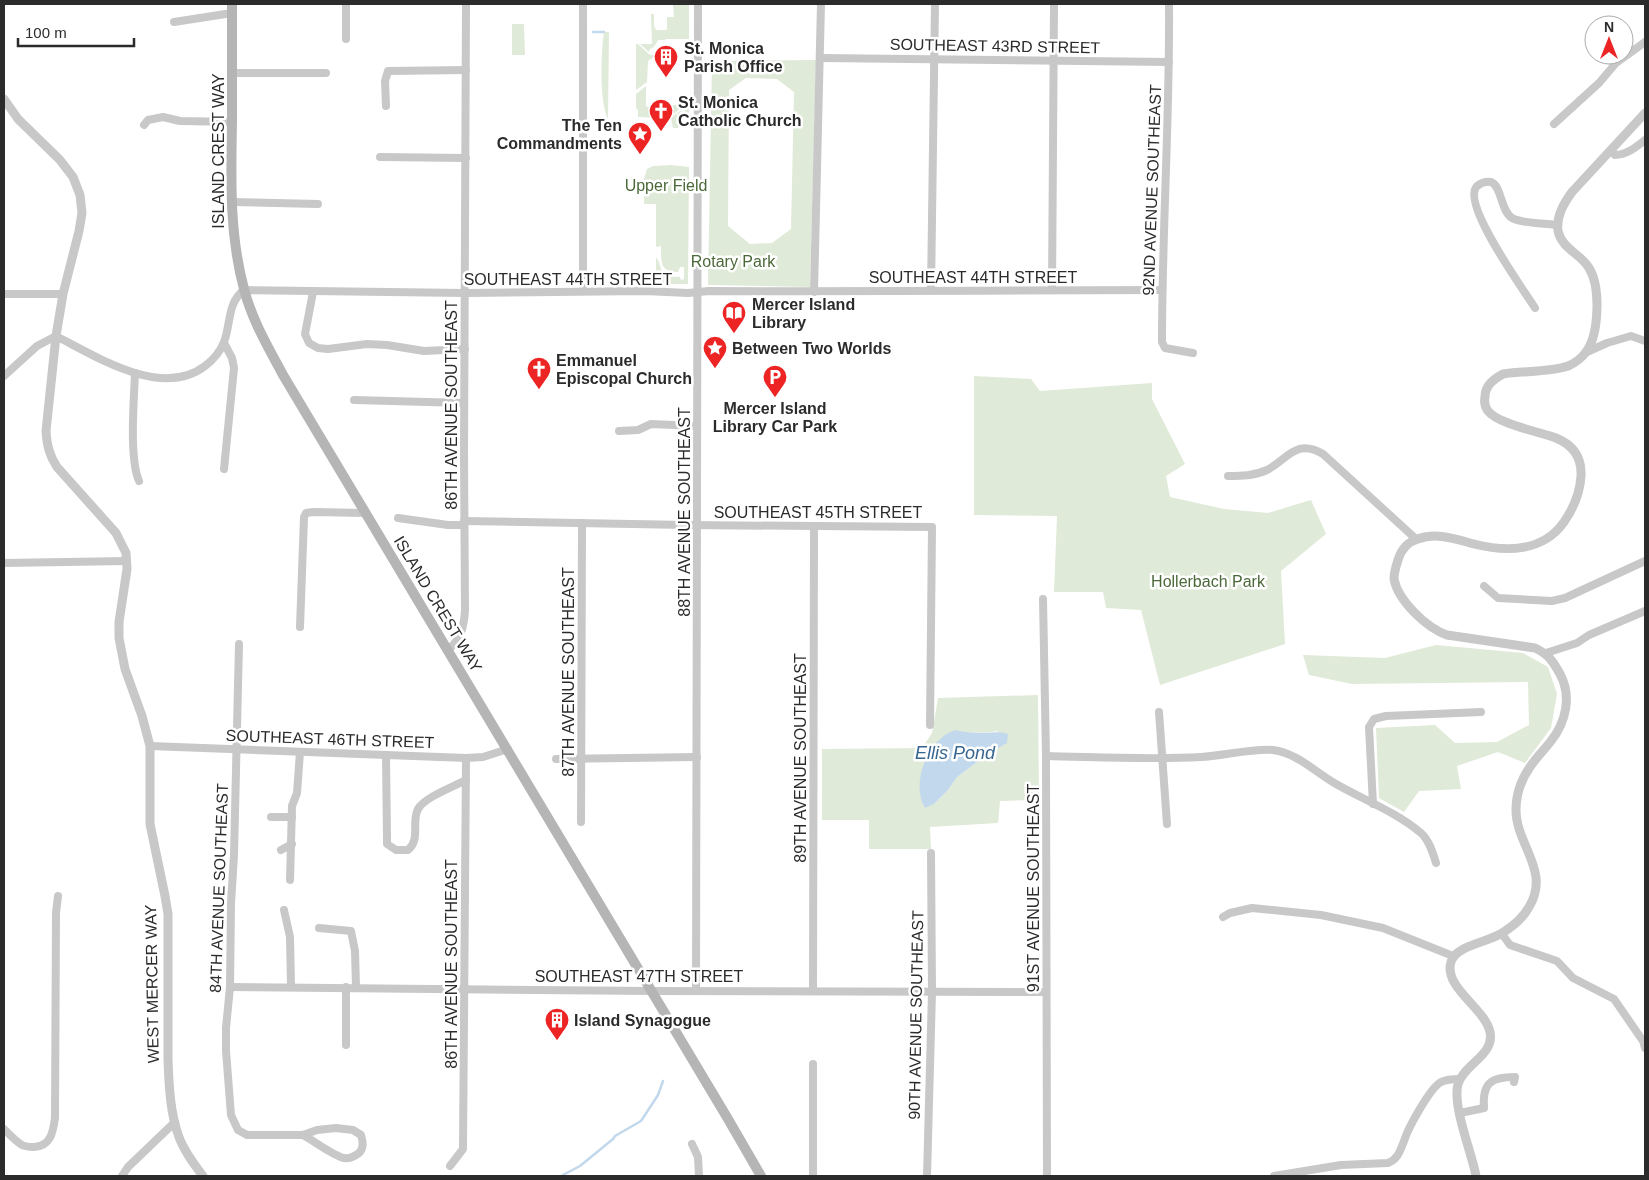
<svg xmlns="http://www.w3.org/2000/svg" width="1649" height="1180" font-family="Helvetica,sans-serif">
	<style>
		.green { fill: #e0ead8; fill-rule: evenodd }
		.water { fill: #c2d8ec }
		.lines { fill: none; stroke-linecap: round; stroke-linejoin: round }
		.stream { stroke: #c2d8ec; stroke-width: 2.5 }
		.minor { stroke: #c8c8c8; stroke-width: 8 }
		.tertiary { stroke: #c8c8c8; stroke-width: 9 }
		.secondary { stroke: #b5b5b5; stroke-width: 10 }
		.labels { text-anchor: middle; dominant-baseline: central; stroke-width: 5; stroke-linejoin: round; paint-order: stroke }
		.street-label { font-size: 16px; fill: #2b2b2b; stroke: #fff }
		.poi-label { font-size: 16px; font-weight: bold; fill: #2b2b2b; stroke: #fff; text-anchor: start }
		.park-label { font-size: 16px; fill: #4b6838; stroke: #fff }
		.water-label { font-size: 18px; font-style: italic; fill: #376690; stroke: #fff }
	</style>
	<rect width="100%" height="100%" fill="#fff"/>
	<g class="green">
		<polygon points="673,4 689,4 689,39 666,39 665,40 658,40 654,47 650,49 649,52 640,44 652,44 651,14 654,14 654,26 656,30 667,30 667,17 674,17"/>
		<polygon points="512,24 524,24 525,55 512,55"/>
		<path d="M604 32H609L608 119C599 103 601 51 604 32Z"/>
		<polygon points="636,44 638,44 650,55 657,55 648,61 647,82 636,90"/>
		<path d="M816 60 810 287 708 285 712 61ZM746 78 777 79 794 92 791 229 772 243 750 244 728 226 729 90Z"/>
		<polygon points="646,86 646,106 651,109 660,107 661,118 638,117 638,110 636,108 636,94"/>
		<polygon points="689,100 689,114 680,118 678,128 673,128 671,118 680,111 684,112 685,109 682,107 669,118 663,118 664,106 685,104"/>
		<path d="M671 165 689 167 688 284H660L656 282V257C665 271 656 276 680 277L681 280 684 279V267H680L678 272C660 272 661 262 661 246L656 247V204H644V179L647 169 653 166Z"/>
		<polygon points="974,376 1031,379 1040,391 1152,383 1152,399 1185,464 1166,476 1170,497 1224,509 1268,513 1311,500 1326,534 1281,571 1285,644 1160,685 1141,610 1106,608 1103,592 1054,592 1057,516 974,515"/>
		<polygon points="1436,645 1523,653 1548,667 1557,694 1551,728 1525,763 1498,752 1457,766 1461,789 1419,791 1404,812 1379,798 1376,728 1435,725 1455,743 1497,742 1529,725 1528,682 1352,684 1309,675 1303,655 1385,658"/>
		<path d="M1038 695 1039 800 1000 801 998 823 930 827 931 849H869V820H822V749L922 748 932 733 938 698ZM955 730C969 733 982 734 997 731L1006 743 988 754 957 777 948 790 934 804 925 807Z"/>
	</g>
	<path class="water" d="M955 730C964 732 973 733 983 733 993 733 997 731 1008 734L1007 743 988 754 957 777 948 790 934 804 925 808C910 783 928 739 955 730Z"/>
	<g class="lines">
		<g class="stream">
			<polyline points="593,32 604,32"/>
			<polyline points="561,1176 580,1166 613,1139 615,1136 641,1121 658,1095 663,1081"/>
		</g>
		<g class="minor">
			<polyline points="583,4 583,291"/>
			<path d="M1169 4C1170 117 1162 229 1162 342L1165 348 1193 353"/>
			<polyline points="174,22 232,13"/>
			<polyline points="346,39 346,4"/>
			<polyline points="821,58 1169,62"/>
			<polyline points="232,73 326,73"/>
			<polyline points="386,106 385,81 388,71 466,70"/>
			<polyline points="1554,124 1599,83 1616,63 1645,42"/>
			<polyline points="144,125 148,120 163,117 180,121 232,122"/>
			<path d="M1612 151 1615 155C1627 155 1636 147 1645 140"/>
			<polyline points="380,157 466,158"/>
			<polyline points="231,202 318,204"/>
			<polyline points="931,290 935,4"/>
			<polyline points="1052,290 1054,4"/>
			<polyline points="313,292 305,334 309,343 318,348 328,349 367,344 387,345 424,351 465,349"/>
			<polyline points="814,292 821,4"/>
			<polyline points="4,294 63,294"/>
			<path d="M1535 308C1524 290 1460 203 1477 186 1481 183 1486 181 1491 182 1502 186 1500 210 1512 218 1522 224 1546 223 1558 225"/>
			<polyline points="224,343 232,358 234,368 224,469"/>
			<polyline points="1587,352 1607,343 1631,336 1645,341"/>
			<path d="M135 373C134 400 129 458 139 481"/>
			<path d="M4 376 37 346 56 336C97 357 162 399 205 366 213 360 220 352 224 342 231 324 227 303 244 290L465 293 645 291 688 293 709 291C860 292 1011 290 1162 290"/>
			<polyline points="354,400 464,403"/>
			<polyline points="619,431 638,430 651,424 697,426"/>
			<path d="M1228 476C1241 476 1254 476 1267 470 1288 459 1296 438 1323 454L1416 539"/>
			<polyline points="398,518 448,525 464,525"/>
			<polyline points="464,521 687,525 932,527 930,725"/>
			<polyline points="4,563 127,561"/>
			<polyline points="1484,586 1498,598 1552,601 1565,598 1645,561"/>
			<polyline points="1043,599 1046,756 1047,1176"/>
			<polyline points="300,627 304,517 306,513 313,512 366,513"/>
			<path d="M239 644 234 855 231 903 230 987 226 1028V1051L231 1115 238 1130 247 1135H303L317 1130 336 1128 353 1130 361 1135C363 1142 364 1148 359 1153 355 1156 349 1159 344 1158 334 1156 314 1141 303 1135"/>
			<path d="M448 650C461 639 464 627 465 610L464 453 466 4"/>
			<polyline points="1546,653 1577,643 1589,635 1645,611"/>
			<polyline points="1159,712 1167,824"/>
			<polyline points="150,746 466,758 483,757 508,749"/>
			<path d="M386 756 387 837V844L396 850H408C421 839 411 822 418 809 425 797 453 787 466 780"/>
			<path d="M1046 756C1098 757 1150 760 1201 757 1222 756 1254 748 1273 750 1297 753 1315 772 1336 784 1364 800 1396 812 1421 833 1429 840 1433 853 1436 863"/>
			<polyline points="556,759 697,757"/>
			<polyline points="1373,804 1369,727 1374,719 1386,716 1481,712"/>
			<polyline points="271,817 292,817"/>
			<polyline points="581,822 582,523"/>
			<polyline points="281,850 292,844"/>
			<polyline points="290,880 292,806 297,793 300,752"/>
			<polyline points="284,910 290,937 291,987"/>
			<polyline points="1223,917 1230,913 1252,908 1321,915 1383,928 1453,956"/>
			<polyline points="319,928 351,931 355,951 356,987"/>
			<polyline points="1502,934 1510,945 1557,961 1573,978 1614,999 1643,1041 1645,1048"/>
			<polyline points="230,987 651,991 1046,992"/>
			<polyline points="696,990 698,4"/>
			<polyline points="813,991 814,526"/>
			<polyline points="346,1045 346,987"/>
			<polyline points="813,1064 813,1176"/>
			<path d="M1460 1113 1484 1108C1482 1083 1491 1077 1515 1077L1514 1082"/>
			<path d="M4 1129C9 1134 15 1141 22 1145 26 1147 29 1147 34 1147 51 1146 53 1132 55 1118L56 913 58 896"/>
			<polyline points="692,1144 698,1157 699,1176"/>
			<polyline points="450,1166 463,1149 466,758"/>
			<polyline points="122,1176 128,1167 175,1122"/>
			<polyline points="927,1176 932,992 931,853"/>
			<path d="M1274 1176 1341 1165 1388 1163C1398 1159 1400 1151 1404 1141 1408 1128 1430 1088 1441 1082 1447 1079 1454 1079 1460 1079"/>
		</g>
		<g class="tertiary">
			<path d="M4 99 18 119 60 160 73 177 80 195 82 213 79 231 63 294 56 336 46 431C47 445 49 455 57 467L116 533 126 553 127 569 119 622V638L125 669 142 716 150 746V824L165 896 168 914V1060C169 1085 170 1113 179 1137 184 1151 194 1164 203 1176"/>
			<path d="M1476 1176C1472 1153 1452 1106 1458 1084 1464 1064 1495 1055 1490 1032 1485 1008 1443 987 1451 962 1456 945 1489 942 1502 933 1512 927 1523 918 1529 907 1551 871 1516 845 1516 810 1516 794 1521 780 1530 767 1536 758 1544 750 1551 741 1566 722 1572 696 1560 674 1553 661 1548 654 1535 648L1447 635C1427 628 1398 601 1394 579 1394 573 1396 566 1398 560 1401 550 1407 542 1418 539 1436 532 1455 539 1474 544 1506 552 1543 552 1564 522 1573 509 1580 493 1581 476 1582 457 1573 445 1556 438 1540 432 1498 424 1488 411 1485 407 1484 402 1485 397 1485 385 1494 379 1503 374 1522 371 1551 372 1568 366 1575 363 1581 359 1586 352 1599 335 1601 287 1589 268 1581 254 1562 249 1558 231 1556 216 1564 203 1572 192L1645 113"/>
		</g>
		<path class="secondary" d="M232 4C232 43 232 83 232 122 231 178 229 233 244 289 252 320 268 347 283 375L728 1119 761 1176"/>
	</g>
	<defs>
		<symbol id="building-pin" viewBox="-11 -11 22 30"><path d="M0 17L-7.5 6A9.5 9.5 0 1 1 7.5 6Z" fill="#ec2524" stroke="#fff"/><path d="M-4-6H4V6H1V3H-1V6H-4ZM-2.5-4.3h1.7v1.8h-1.7ZM.8-4.3h1.7v1.8H.8ZM-2.5-1h1.7V.8h-1.7ZM.8-1h1.7V.8H.8Z" fill="#fff"/></symbol>
		<symbol id="church-pin" viewBox="-11 -11 22 30"><path d="M0 17L-7.5 6A9.5 9.5 0 1 1 7.5 6Z" fill="#ec2524" stroke="#fff"/><path d="M-1.2-6h2.4v3.5h3.3v2.4h-3.3V6h-2.4V-.1h-3.3v-2.4h3.3Z" fill="#fff"/></symbol>
		<symbol id="sight-pin" viewBox="-11 -11 22 30"><path d="M0 17L-7.5 6A9.5 9.5 0 1 1 7.5 6Z" fill="#ec2524" stroke="#fff"/><path d="M0-6L1.8-2.2L6-1.7L2.9 1.2L3.7 5.4L0 3.3L-3.7 5.4L-2.9 1.2L-6-1.7L-1.8-2.2Z" fill="#fff"/></symbol>
		<symbol id="library-pin" viewBox="-11 -11 22 30"><path d="M0 17L-7.5 6A9.5 9.5 0 1 1 7.5 6Z" fill="#ec2524" stroke="#fff"/><path d="M-6-4Q-3-5.5-.7-3.5V5Q-3 3-6 4ZM6-4Q3-5.5 .7-3.5V5Q3 3 6 4Z" fill="#fff"/></symbol>
		<symbol id="parking-pin" viewBox="-11 -11 22 30"><path d="M0 17L-7.5 6A9.5 9.5 0 1 1 7.5 6Z" fill="#ec2524" stroke="#fff"/><path d="M-3.5-5.5H1a3.5 3.5 0 0 1 0 7H-1V5.5H-3.5ZM-1-3.4V-.6H.8a1.4 1.4 0 0 0 0-2.8Z" fill="#fff"/></symbol>
	</defs>
	<g fill-rule="evenodd">
		<use href="#building-pin" x="652" y="43" width="28" height="38"/>
		<use href="#church-pin" x="647" y="97" width="28" height="38"/>
		<use href="#sight-pin" x="626" y="120" width="28" height="38"/>
		<use href="#library-pin" x="720" y="299" width="28" height="38"/>
		<use href="#sight-pin" x="701" y="334" width="28" height="38"/>
		<use href="#church-pin" x="525" y="355" width="28" height="38"/>
		<use href="#parking-pin" x="761" y="363" width="28" height="38"/>
		<use href="#building-pin" x="543" y="1006" width="28" height="38"/>
	</g>
	<g class="labels">
		<g class="street-label">
			<text transform="translate(995 46) rotate(1)">SOUTHEAST 43RD STREET</text>
			<text transform="translate(218 151) rotate(-90)">ISLAND CREST WAY</text>
			<text transform="translate(1152 190) rotate(-88)">92ND AVENUE SOUTHEAST</text>
			<text x="973" y="277">SOUTHEAST 44TH STREET</text>
			<text x="568" y="279">SOUTHEAST 44TH STREET</text>
			<text transform="translate(451 405) rotate(-90)">86TH AVENUE SOUTHEAST</text>
			<text transform="translate(684 512) rotate(-90)">88TH AVENUE SOUTHEAST</text>
			<text x="818" y="512">SOUTHEAST 45TH STREET</text>
			<text transform="translate(438 604) rotate(59)">ISLAND CREST WAY</text>
			<text transform="translate(568 672) rotate(-90)">87TH AVENUE SOUTHEAST</text>
			<text transform="translate(330 739) rotate(2)">SOUTHEAST 46TH STREET</text>
			<text transform="translate(800 758) rotate(-90)">89TH AVENUE SOUTHEAST</text>
			<text transform="translate(219 888) rotate(-88)">84TH AVENUE SOUTHEAST</text>
			<text transform="translate(1033 888) rotate(-90)">91ST AVENUE SOUTHEAST</text>
			<text transform="translate(451 964) rotate(-90)">86TH AVENUE SOUTHEAST</text>
			<text x="639" y="976">SOUTHEAST 47TH STREET</text>
			<text transform="translate(152 984) rotate(-91)">WEST MERCER WAY</text>
			<text transform="translate(916 1015) rotate(-89)">90TH AVENUE SOUTHEAST</text>
		</g>
		<g class="poi-label">
			<text x="684" y="48">St. Monica<tspan x="684" dy="18">Parish Office</tspan></text>
			<text x="678" y="102">St. Monica<tspan x="678" dy="18">Catholic Church</tspan></text>
			<text x="622" y="125" text-anchor="end">The Ten<tspan x="622" dy="18">Commandments</tspan></text>
			<text x="752" y="304">Mercer Island<tspan x="752" dy="18">Library</tspan></text>
			<text x="732" y="348">Between Two Worlds</text>
			<text x="556" y="360">Emmanuel<tspan x="556" dy="18">Episcopal Church</tspan></text>
			<text x="775" y="408" text-anchor="middle">Mercer Island<tspan x="775" dy="18">Library Car Park</tspan></text>
			<text x="574" y="1020">Island Synagogue</text>
		</g>
		<g class="park-label">
			<text x="666" y="185">Upper Field</text>
			<text x="733" y="261">Rotary Park</text>
			<text x="1208" y="581">Hollerbach Park</text>
		</g>
		<g class="water-label">
			<text x="955" y="753">Ellis Pond</text>
		</g>
	</g>
	<rect width="1649" height="1180" fill="none" stroke="#2b2b2b" stroke-width="10"/>
	<g transform="translate(1609 40)"><circle r="24" fill="#ffffff" stroke="#aaaaaa"/>
	<path d="M0-4L9 19L0 12L-9 19Z" fill="#ec2524"/>
	<text y="-8" font-size="14" font-weight="bold" text-anchor="middle" fill="#2b2b2b">N</text>
	</g>
	<path d="M18 38v8h116v-8" fill="none" stroke="#2b2b2b" stroke-width="2.5"/>
	<text x="25" y="38" font-size="15" fill="#2b2b2b" stroke="#ffffff" stroke-width="4" paint-order="stroke">100 m</text>
</svg>
